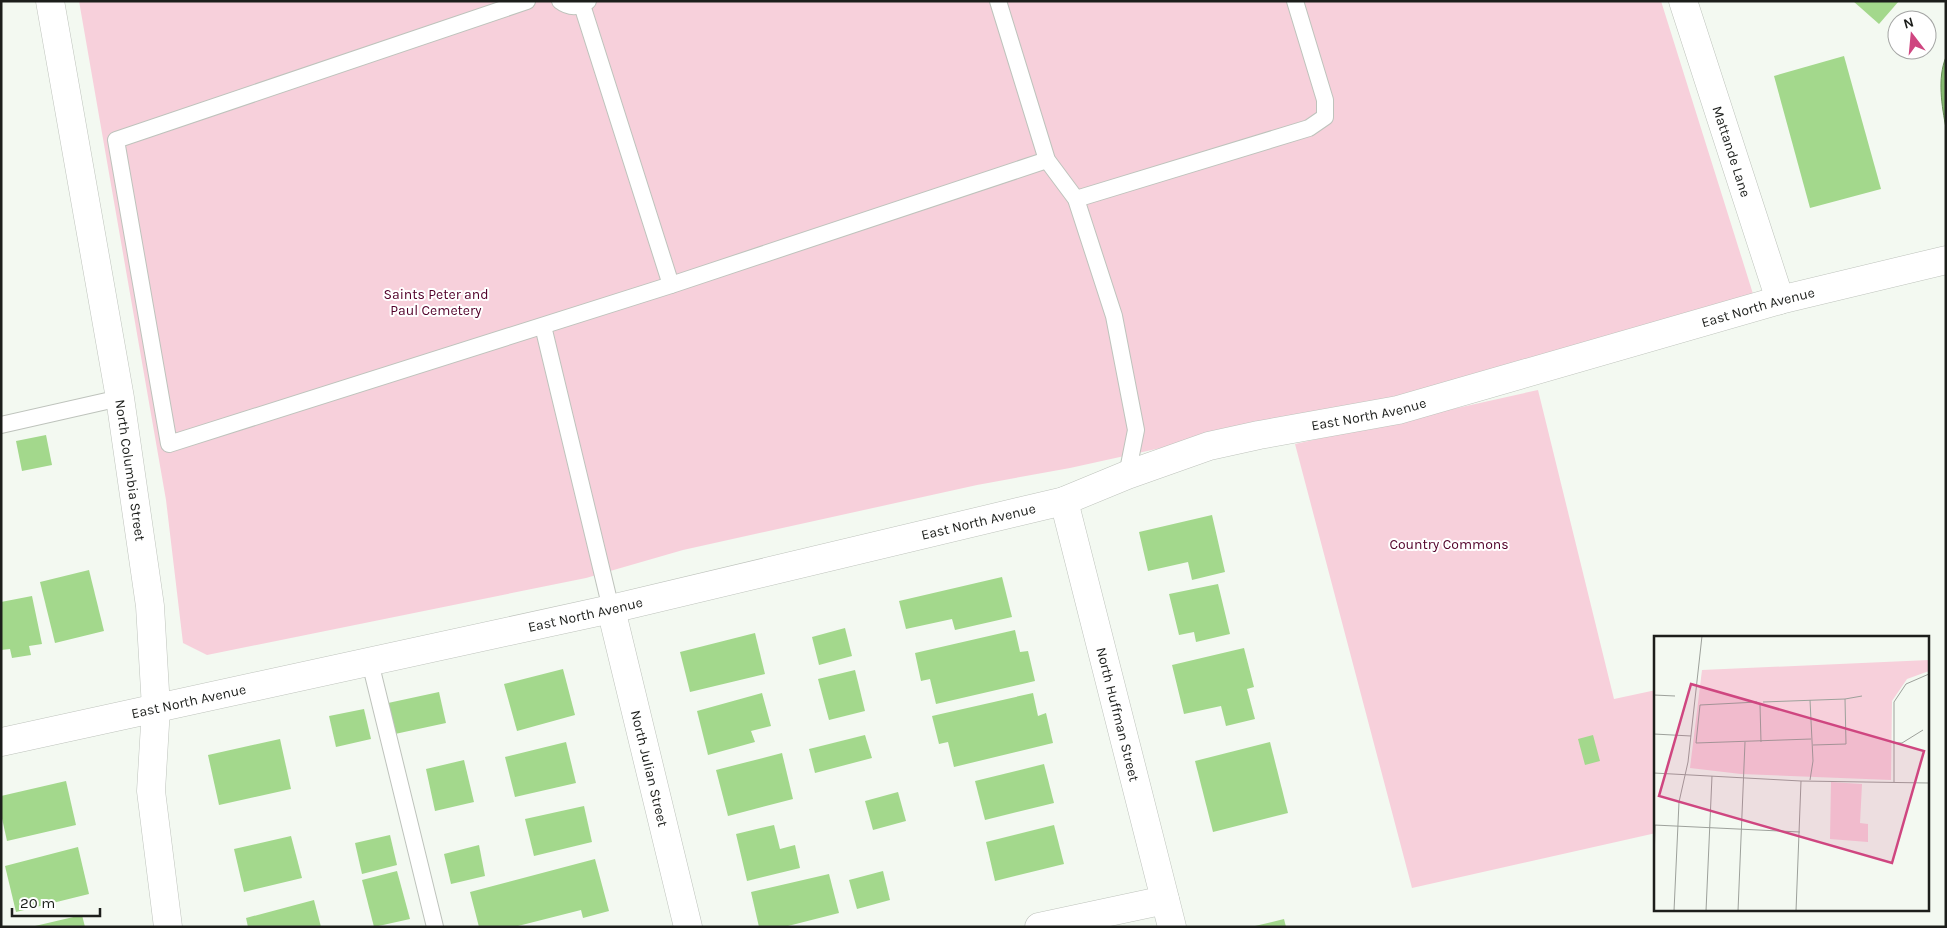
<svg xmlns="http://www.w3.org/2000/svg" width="1947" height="928" font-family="Karla,sans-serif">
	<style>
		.green { fill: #f7d0db }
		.water { fill: #86bb70; stroke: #668c56 }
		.building { fill: #a3d88c }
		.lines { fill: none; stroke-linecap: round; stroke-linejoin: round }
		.service-casing { stroke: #bec3bc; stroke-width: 18 }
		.minor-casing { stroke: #bec3bc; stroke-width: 29 }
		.service { stroke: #fff; stroke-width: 16 }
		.minor { stroke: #fff; stroke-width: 28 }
		.labels { text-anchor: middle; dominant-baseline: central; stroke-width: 4; stroke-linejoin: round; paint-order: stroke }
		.street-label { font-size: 14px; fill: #1c1e1b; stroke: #fff }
		.park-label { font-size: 14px; fill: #510029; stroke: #fff }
		.inset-road { fill: none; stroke: #9da19b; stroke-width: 1 }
		.view { fill: #cf4680; fill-opacity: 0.15; stroke: #cf4680; stroke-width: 2.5 }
		.inset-edge { fill: none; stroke: #1c1e1b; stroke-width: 2.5 }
	</style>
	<rect width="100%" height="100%" fill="#f3f9f1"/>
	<g class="green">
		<polygon points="79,1 1661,1 1754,297 1407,397 1288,420 1070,468 977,485 683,550 586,578 207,655 183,643 166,500"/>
		<polygon points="1538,390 1614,699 1656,690 1656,833 1412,888 1295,444"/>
	</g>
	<path class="water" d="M1946 57V128C1942 107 1937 78 1946 57Z"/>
	<g class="building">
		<polygon points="1853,1 1899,1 1879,24"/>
		<polygon points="1844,56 1881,189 1810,208 1774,76"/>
		<polygon points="46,435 52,465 22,471 16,441"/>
		<polygon points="1212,515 1225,572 1192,580 1188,562 1148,571 1139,532"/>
		<polygon points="89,570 104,631 55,643 40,582"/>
		<polygon points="1002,577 1012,617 955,630 952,619 906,629 899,601"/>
		<polygon points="1218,584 1230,634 1196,642 1194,632 1179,635 1169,594"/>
		<polygon points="32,596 42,644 29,646 31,655 12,658 10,649 1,650 1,602"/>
		<polygon points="845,628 852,656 819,665 812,637"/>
		<polygon points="1015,630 1020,652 1028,651 1035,681 936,704 930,679 921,681 915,653"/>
		<polygon points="755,633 765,674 690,692 680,652"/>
		<polygon points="1244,648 1254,687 1247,689 1255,719 1226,726 1221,706 1184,714 1172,665"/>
		<polygon points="563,669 575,715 517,731 504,684"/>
		<polygon points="855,670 865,711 829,720 818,679"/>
		<polygon points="439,692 446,723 395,734 388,703"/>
		<polygon points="762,693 771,726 751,731 755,742 708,755 697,711"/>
		<polygon points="1033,693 1038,716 1046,713 1053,743 954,767 948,742 939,744 932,716"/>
		<polygon points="364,709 371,739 336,747 329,716"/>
		<polygon points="865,735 872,758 815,773 809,749"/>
		<polygon points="1593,735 1600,761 1585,765 1578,739"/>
		<polygon points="280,739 291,789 219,805 208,755"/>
		<polygon points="566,742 576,783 515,797 505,757"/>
		<polygon points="1270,742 1288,813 1213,832 1195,761"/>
		<polygon points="782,753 793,799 728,816 716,770"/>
		<polygon points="464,760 474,802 435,811 426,769"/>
		<polygon points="1044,764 1054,803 985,820 975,781"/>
		<polygon points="66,781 76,825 7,841 1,814 1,796"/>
		<polygon points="898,792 906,821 873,830 865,801"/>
		<polygon points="584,806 592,842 534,856 525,819"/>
		<polygon points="774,825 780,849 795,845 800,868 747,881 736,834"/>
		<polygon points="1054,825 1064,864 995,881 986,842"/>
		<polygon points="390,835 397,865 362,874 355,843"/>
		<polygon points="291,836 302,878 244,892 234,849"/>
		<polygon points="479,845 485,876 451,884 444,854"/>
		<polygon points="78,847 89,894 16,912 5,866"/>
		<polygon points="595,859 609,911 583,918 581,910 514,927 479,927 470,892"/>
		<polygon points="397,871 410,919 374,927 362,880"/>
		<polygon points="883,871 890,900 857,909 849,880"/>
		<polygon points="829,874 839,913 784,927 759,927 751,892"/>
		<polygon points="314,900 321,927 248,927 246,918"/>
		<polygon points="82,915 85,927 35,927 35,926"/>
		<polygon points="1284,919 1286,927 1255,927 1255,926"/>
	</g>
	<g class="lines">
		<defs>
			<g id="service">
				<polyline points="527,1 116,140 169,444 671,285 1047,160"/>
				<path d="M560 1C569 8 579 8 588 1"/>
				<polyline points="998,1 1047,160 1076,199 1114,316 1136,430 1127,475"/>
				<polyline points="582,5 671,285"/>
				<polyline points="1076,199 1309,128 1325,117 1325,100 1295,1"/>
				<polyline points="543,326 611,609"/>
				<polyline points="1,425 120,398"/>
				<polyline points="370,662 435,927"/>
			</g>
			<g id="minor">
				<path id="s1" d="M50 1 120 398 150 606 156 708 151 791 168 927"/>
				<path id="s2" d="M1683 1 1780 300"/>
				<path id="s3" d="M1064 501 1172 927"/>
				<path id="s4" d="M611 609 688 927"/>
				<path id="s5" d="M1 742 611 609 1064 501 1127 475 1209 446 1259 435 1398 410 1780 300 1946 260"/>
				<polyline points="1039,927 1165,900"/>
			</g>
		</defs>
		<use href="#service" class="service-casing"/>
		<use href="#minor" class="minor-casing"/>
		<use href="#service" class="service"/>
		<use href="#minor" class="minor"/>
	</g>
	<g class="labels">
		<g class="street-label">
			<text stroke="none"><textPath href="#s2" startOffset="158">Mattande Lane</textPath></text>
			<text stroke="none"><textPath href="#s5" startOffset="1812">East North Avenue</textPath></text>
			<text stroke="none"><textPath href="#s5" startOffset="1408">East North Avenue</textPath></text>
			<text stroke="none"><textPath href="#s1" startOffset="476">North Columbia Street</textPath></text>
			<text stroke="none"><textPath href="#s5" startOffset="1002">East North Avenue</textPath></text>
			<text stroke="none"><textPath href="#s5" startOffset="598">East North Avenue</textPath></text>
			<text stroke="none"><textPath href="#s5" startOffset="192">East North Avenue</textPath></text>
			<text stroke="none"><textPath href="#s3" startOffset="220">North Huffman Street</textPath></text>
			<text stroke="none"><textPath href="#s4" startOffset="164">North Julian Street</textPath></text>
		</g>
		<g class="park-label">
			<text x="436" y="294">Saints Peter and<tspan x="436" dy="16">Paul Cemetery</tspan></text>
			<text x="1449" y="544">Country Commons</text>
		</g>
	</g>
	<g transform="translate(1654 636)">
		<rect width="275" height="275" fill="#f3f9f1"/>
		<path d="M275 24V35L253 43 238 65 237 144 87 138 36 132 48 34ZM177 146 208 148 206 187 214 188V206L176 203Z" fill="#f7d0db"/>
		<path class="inset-road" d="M0 59 21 60M191 63 208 60M103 66 46 69 42 107 157 103M109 66 191 63 192 108 159 109M106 69 107 106M0 98 37 100M239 107H248L269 94M0 137 147 145 275 147M156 144 159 125 156 64M240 146V66L252 48 275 38M0 189 146 196M0 227 1 189M20 275 25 166 34 126 48 0M52 275 58 140M84 275 91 106M142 275 147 145"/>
		<path class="view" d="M37 48 270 115 238 227 5 160Z"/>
		<rect width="275" height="275" class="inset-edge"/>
	</g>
	<rect width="1947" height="928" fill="none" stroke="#1c1e1b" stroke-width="5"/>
	<g transform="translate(1912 35) rotate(344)"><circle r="24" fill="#ffffff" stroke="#a4a5a4"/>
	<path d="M0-4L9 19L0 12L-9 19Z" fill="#cf4680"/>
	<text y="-8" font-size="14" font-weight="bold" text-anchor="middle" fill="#1c1e1b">N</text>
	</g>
	<path d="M12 908v8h88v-8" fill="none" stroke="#1c1e1b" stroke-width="2.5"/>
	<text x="20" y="908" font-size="15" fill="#1c1e1b" stroke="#ffffff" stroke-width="4" paint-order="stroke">20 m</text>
</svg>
